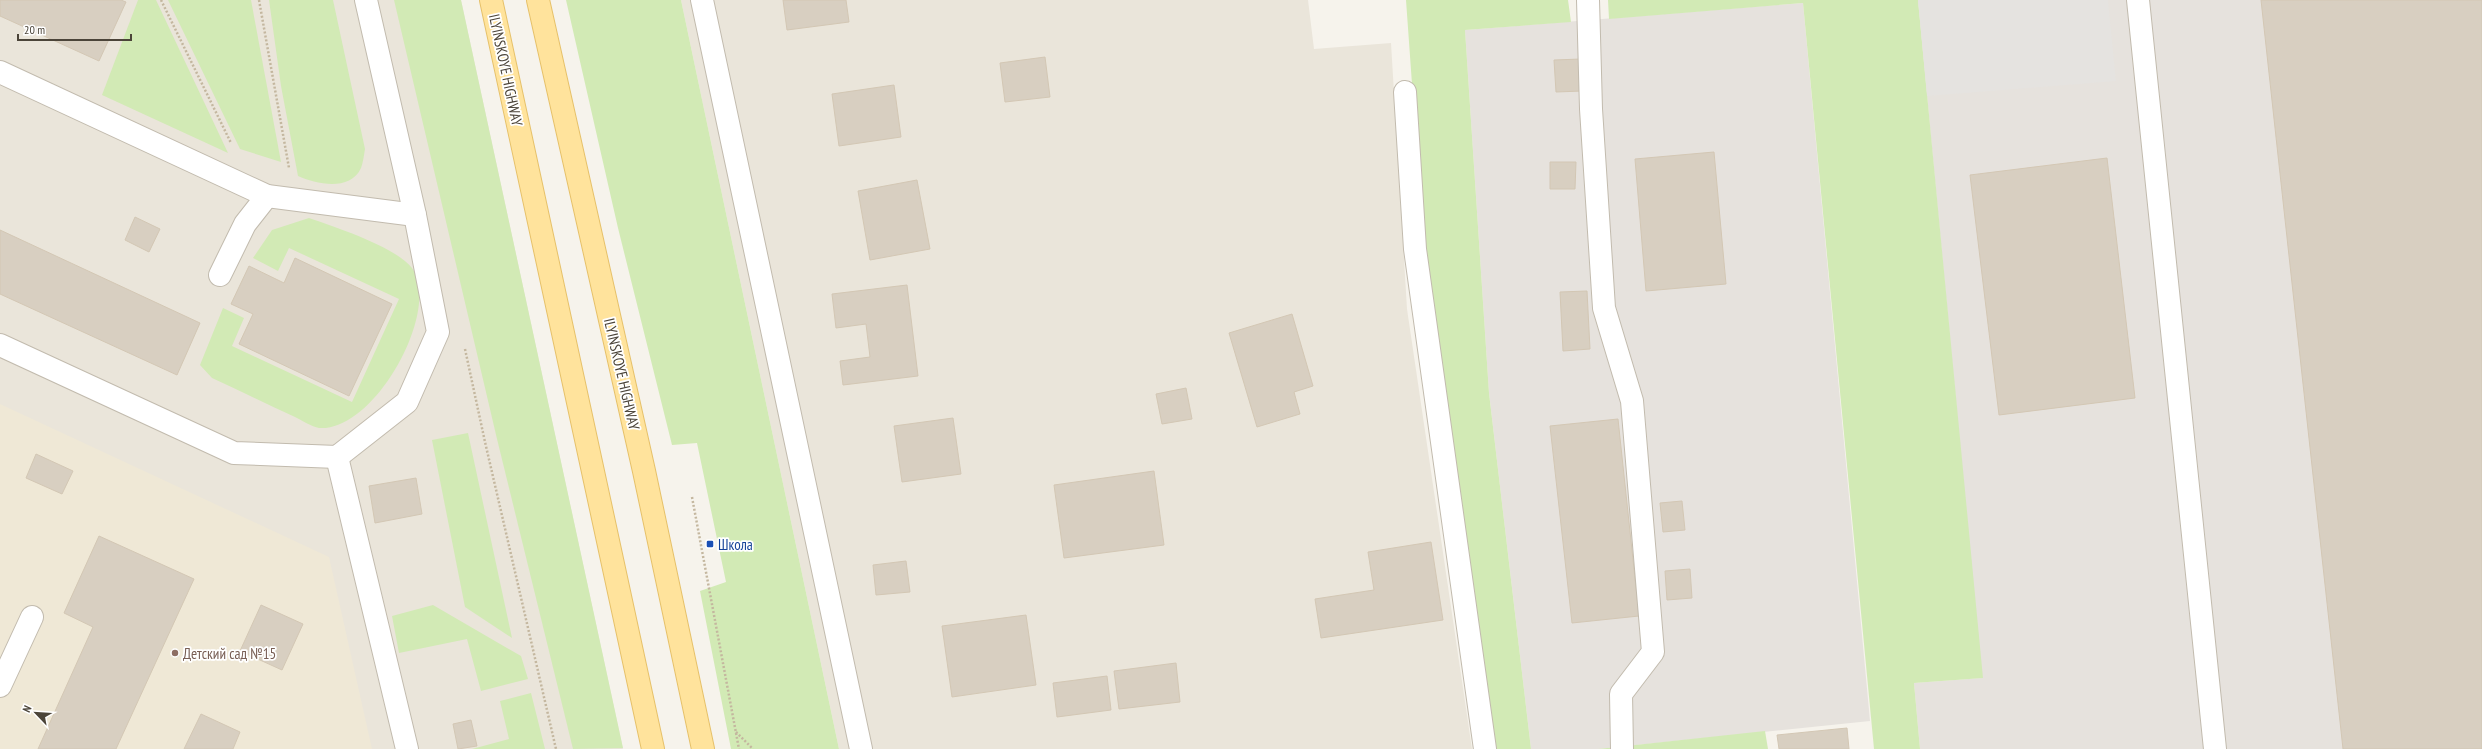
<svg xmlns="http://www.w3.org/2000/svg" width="2482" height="749" font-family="'PT Sans Narrow',sans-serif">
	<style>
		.residential { fill: #eae5da }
		.industrial { fill: #e6e2dd }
		.education { fill: #efe8d6 }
		.green { fill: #d2eab5 }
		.parking { fill: #e5e3e0 }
		.building { fill: #d8cfc1; stroke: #d3c7b4 }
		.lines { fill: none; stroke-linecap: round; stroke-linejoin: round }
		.minor-casing { stroke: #c2bbae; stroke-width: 24 }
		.major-casing { stroke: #e6c16a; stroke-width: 24 }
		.path { stroke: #c4b79f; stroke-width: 2.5; stroke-dasharray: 2 2; stroke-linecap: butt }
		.minor { stroke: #fff; stroke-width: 22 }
		.major { stroke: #ffe39c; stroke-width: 22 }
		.transit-dot { fill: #1a4fb4; stroke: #fff; stroke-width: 1.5 }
		.education-dot { fill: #8d6e63; stroke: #fff; stroke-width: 1.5 }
		.labels { text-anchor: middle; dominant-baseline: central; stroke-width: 3.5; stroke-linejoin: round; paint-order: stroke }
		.street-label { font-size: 15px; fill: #4b4439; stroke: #fff }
		.transit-label { font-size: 15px; fill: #164399; stroke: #fff; text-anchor: start }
		.education-label { font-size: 15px; fill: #785e54; stroke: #fff; text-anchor: start }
	</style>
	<rect width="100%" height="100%" fill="#f6f3ec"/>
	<g class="residential">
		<polygon points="0,0 461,0 623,749 0,749"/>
		<polygon points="681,0 1308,0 1314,49 1391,43 1407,309 1472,749 839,749"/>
	</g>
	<g class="industrial">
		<polygon points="1918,0 2482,0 2482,749 1920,749 1914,683 1982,678"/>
		<polygon points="1803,3 1870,721 1598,749 1531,749 1489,393 1465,30"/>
	</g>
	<polygon class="education" points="0,404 329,557 372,749 0,749"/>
	<g class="green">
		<polygon points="138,0 156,0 228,153 102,95"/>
		<polygon points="168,0 251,0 281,162 240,149"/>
		<path d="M269 0H333L365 149C364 155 363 163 361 168 350 192 316 184 298 176L281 86Z"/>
		<polygon points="394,0 461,0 623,748 573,749 497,439"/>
		<polygon points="566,0 681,0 839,749 731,749 700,591 726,582 697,443 672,445 618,228"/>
		<polygon points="1406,0 1568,0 1571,22 1465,30 1489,393 1531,749 1490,749 1424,252"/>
		<polygon points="1608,0 1918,0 1983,678 1914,683 1920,749 1874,749 1803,3 1609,19"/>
		<path d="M309 218C335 227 396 247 412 268 442 309 375 432 319 428 312 427 301 420 295 417 267 404 240 391 212 378L200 365 223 308 244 318 232 346 352 402 399 299 289 248 278 271 253 258 272 230Z"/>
		<polygon points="468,433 512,638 465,607 432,440"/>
		<polygon points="433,605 521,656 528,679 481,691 467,639 399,653 392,616"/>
		<polygon points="531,693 545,749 472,749 509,739 500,701"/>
		<polygon points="1765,731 1768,749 1598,749"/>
	</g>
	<polygon class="parking" points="1918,0 2108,0 2116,81 1927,96"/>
	<g class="building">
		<polygon points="0,0 121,0 126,2 99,61 0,16"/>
		<polygon points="783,0 846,0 849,22 787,30"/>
		<polygon points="2261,0 2482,0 2482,749 2343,749"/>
		<polygon points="1045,57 1050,97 1005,102 1000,63"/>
		<polygon points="1581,59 1582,91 1556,92 1554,60"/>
		<polygon points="894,85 901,137 839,146 832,94"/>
		<polygon points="1714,152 1726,284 1646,291 1635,159"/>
		<polygon points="2107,158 2135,398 1999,415 1970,175"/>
		<polygon points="1550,162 1576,162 1575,189 1550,189"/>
		<polygon points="917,180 930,249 870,260 858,191"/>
		<polygon points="135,217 160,229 149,252 125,240"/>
		<polygon points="0,230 200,323 177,375 0,294"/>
		<polygon points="295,258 392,304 349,396 239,344 253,314 231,304 249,266 284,283"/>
		<polygon points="907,285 918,376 843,385 840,361 870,357 866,324 836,328 832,294"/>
		<polygon points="1587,291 1590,349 1563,351 1560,292"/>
		<polygon points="1292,314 1313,386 1294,392 1300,414 1257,427 1229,333"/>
		<polygon points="1186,388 1192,419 1162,424 1156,394"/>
		<polygon points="953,418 961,474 902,482 894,426"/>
		<polygon points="1618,419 1639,616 1572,623 1550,426"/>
		<polygon points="36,454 73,471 62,494 26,478"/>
		<polygon points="1154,471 1164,545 1064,558 1054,485"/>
		<polygon points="416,478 422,514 375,523 369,486"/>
		<polygon points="1682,501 1685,530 1663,532 1660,503"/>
		<polygon points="99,536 194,579 116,749 38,749 93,627 64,613"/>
		<polygon points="1431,542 1443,620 1321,638 1315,599 1374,590 1368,552"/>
		<polygon points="906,561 910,592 876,595 873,565"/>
		<polygon points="1690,569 1692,598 1667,600 1665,571"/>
		<polygon points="261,605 303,624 282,670 240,651"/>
		<polygon points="1026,615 1036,685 952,697 942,626"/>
		<polygon points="1176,663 1180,702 1119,709 1114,671"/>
		<polygon points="1107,676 1111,710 1057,717 1053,683"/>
		<polygon points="201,714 240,732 233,749 184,749"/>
		<polygon points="471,720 477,746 458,749 453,724"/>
		<polygon points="1847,728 1849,749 1779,749 1777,735"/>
	</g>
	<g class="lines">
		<defs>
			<g id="minor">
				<polyline points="702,0 861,749"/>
				<polyline points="1588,0 1591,109 1604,308 1632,401 1653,652 1621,694 1622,749"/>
				<polyline points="2138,0 2215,749"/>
				<polyline points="0,72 267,196 415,215"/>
				<polyline points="1405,92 1415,249 1485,749"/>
				<polyline points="220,275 245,224 267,196"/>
				<polyline points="0,345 234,453 337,457 407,402 438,332 415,215 366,0"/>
				<polyline points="337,457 407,749"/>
				<polyline points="0,686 32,617"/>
			</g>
			<g id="major">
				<polyline points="491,0 653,749"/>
				<polyline points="538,0 644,471 703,749"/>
			</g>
		</defs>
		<use href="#minor" class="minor-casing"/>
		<use href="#major" class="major-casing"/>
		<g class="path">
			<polyline points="161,0 231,143"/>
			<polyline points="259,0 289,168"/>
			<polyline points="465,349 485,442 556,749"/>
			<polyline points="692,497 739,749"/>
			<polyline points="736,732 753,749"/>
		</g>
		<use href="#minor" class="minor"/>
		<use href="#major" class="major"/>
	</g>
	<rect class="transit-dot" x="706" y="540" width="8" height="8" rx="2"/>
	<circle class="education-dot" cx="175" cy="653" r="4"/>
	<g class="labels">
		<g class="street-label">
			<text transform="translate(506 70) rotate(78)">ILYINSKOYE HIGHWAY</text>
			<text transform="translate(622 374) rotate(77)">ILYINSKOYE HIGHWAY</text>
		</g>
		<g class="transit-label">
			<text x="718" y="544">Школа</text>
		</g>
		<g class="education-label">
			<text x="183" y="653">Детский сад №15</text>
		</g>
	</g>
	<g transform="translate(36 713) rotate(295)" stroke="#ffffff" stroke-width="3" paint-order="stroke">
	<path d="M0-3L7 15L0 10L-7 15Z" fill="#4b4439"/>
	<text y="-6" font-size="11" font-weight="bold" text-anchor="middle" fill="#4b4439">N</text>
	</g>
	<path d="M18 34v6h113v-6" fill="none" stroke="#4b4439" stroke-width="2"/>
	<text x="24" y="34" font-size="12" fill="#4b4439" stroke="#ffffff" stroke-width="3" paint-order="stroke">20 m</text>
</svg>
